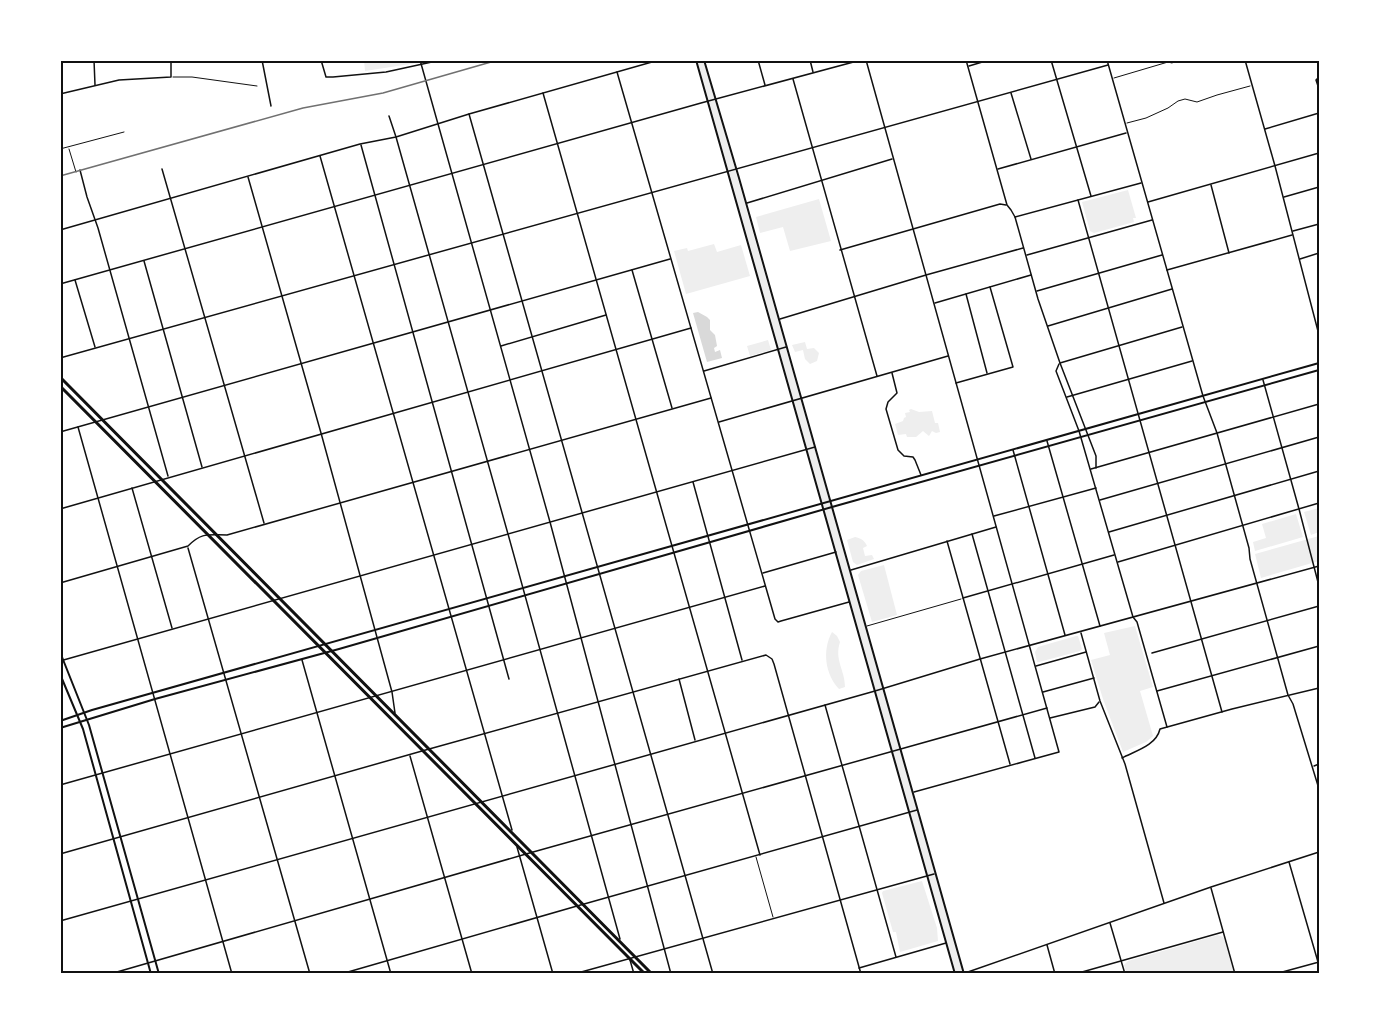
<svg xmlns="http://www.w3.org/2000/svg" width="1379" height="1034" font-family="Arial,sans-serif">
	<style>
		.green { fill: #eee }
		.water { fill: #d9d9d9 }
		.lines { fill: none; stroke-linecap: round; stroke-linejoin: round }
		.service { stroke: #111; stroke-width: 1 }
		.minor { stroke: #111; stroke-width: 1.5 }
		.tertiary { stroke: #111; stroke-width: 2 }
		.secondary { stroke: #111; stroke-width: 2 }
		.primary { stroke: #111; stroke-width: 3 }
		.rail { stroke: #707070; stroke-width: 1.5 }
		.neatline { fill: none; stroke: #111; stroke-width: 2 }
	</style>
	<rect width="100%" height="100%" fill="#fff"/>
	<g class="green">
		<polygon points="364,60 416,60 417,63 365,71"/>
		<polygon points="696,60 704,60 964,974 955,974"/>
		<polygon points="1128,190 1136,218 1133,218 1134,222 1094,233 1090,231 1082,202"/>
		<polygon points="819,199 831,241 790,251 783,227 760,233 756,217"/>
		<polygon points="714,244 717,252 741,245 750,276 686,294 674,251 687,248 688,251"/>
		<polygon points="768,340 771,350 750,356 747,346"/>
		<polygon points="805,342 807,349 814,348 819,353 817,361 810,364 805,359 803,350 795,352 792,345"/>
		<polygon points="911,409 919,412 932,411 935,423 938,423 940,432 936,433 932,431 929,436 923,431 916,437 907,437 906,434 898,435 895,424 903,421 904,418 906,417 905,413 910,412 909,410"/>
		<polygon points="1319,508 1319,532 1311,535 1304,512"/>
		<polygon points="1296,514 1303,537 1255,551 1253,542 1266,538 1262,524"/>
		<polygon points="1319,536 1319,561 1261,578 1255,554"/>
		<path d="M855 537C861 538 865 541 867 546L863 548 865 556 872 555 874 559 857 565 853 562 847 540Z"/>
		<polygon points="884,565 897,615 872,622 858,575 861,571"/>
		<polygon points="1135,626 1153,687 1140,691 1153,736 1146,742 1123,752 1103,699 1091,660 1110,655 1104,633"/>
		<path d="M832 632 837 636 840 642C834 660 845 670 845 687L839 689C825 674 822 650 832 632Z"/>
		<polygon points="1076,636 1078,636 1082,649 1080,651 1039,662 1037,662 1035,652 1038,647"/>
		<polygon points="922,881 937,928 938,941 900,952 896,932 893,932 882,893 883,891"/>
		<polygon points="1218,935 1223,937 1224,938 1234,974 1127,974 1124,965 1128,961"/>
	</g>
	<polygon class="water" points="698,312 707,317 710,320 710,330 715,335 717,346 714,348 715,352 720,350 722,358 707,362 693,313"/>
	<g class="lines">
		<g class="service">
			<polyline points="173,77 192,77 257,86"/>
			<polyline points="1114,78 1168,62 1172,63"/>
			<polyline points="1127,123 1146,118 1168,108 1178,101 1185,99 1197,102 1217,95 1250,86"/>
			<polyline points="60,149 124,132"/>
			<polyline points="69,149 76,172"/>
			<polyline points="867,626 961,599"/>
			<polyline points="756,857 773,917"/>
		</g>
		<g class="minor">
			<polyline points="94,60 95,85"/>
			<polyline points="262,60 271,106"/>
			<polyline points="321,60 326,77 333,77 386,72 441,60"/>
			<polyline points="420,60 550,522 671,974"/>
			<polyline points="758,60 765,85"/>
			<polyline points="810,60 813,72"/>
			<polyline points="866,60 1059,752 914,792"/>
			<polyline points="966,60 1007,205 1011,210 1015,217 1038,299 1060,363 1096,456 1096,468"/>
			<polyline points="1051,60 1091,196"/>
			<polyline points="1107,60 1203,396 1217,433 1249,548 1250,559 1288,695 1293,704 1319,789"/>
			<polyline points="1245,60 1275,166 1319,335"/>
			<polyline points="1246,62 1255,60"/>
			<polyline points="969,66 989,60"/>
			<polyline points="617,72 775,619 778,622 781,621 849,602"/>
			<polyline points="1319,77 1316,80 1319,89"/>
			<polyline points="793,79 877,376"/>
			<polyline points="543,93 760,855"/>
			<polyline points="1011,93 1031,159"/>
			<polyline points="60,94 119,80 171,77 171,60"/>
			<polyline points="469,114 713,974"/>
			<polyline points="389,116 396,137 508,534 620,939"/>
			<polyline points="1265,129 1319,113"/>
			<polyline points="361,145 509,679"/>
			<polyline points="320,156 512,830"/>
			<polyline points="162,169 264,523"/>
			<polyline points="998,169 1126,133"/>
			<polyline points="80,170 87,197 98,228 168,476"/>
			<polyline points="248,177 321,433 392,692 395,713"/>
			<polyline points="1211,185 1229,253"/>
			<polyline points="1284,197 1319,187"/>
			<polyline points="1078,200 1222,712"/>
			<polyline points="1148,202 1319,153"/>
			<polyline points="747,203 892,159"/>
			<polyline points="1015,217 1141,183"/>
			<polyline points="60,230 360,144 396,137 469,114 659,60"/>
			<polyline points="1293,231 1319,224"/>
			<polyline points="840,250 1000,204 1006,205"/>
			<polyline points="1027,255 1152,220"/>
			<polyline points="1300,259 1319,253"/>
			<polyline points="144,261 202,467"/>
			<polyline points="632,270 672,408"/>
			<polyline points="1167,270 1292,235"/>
			<polyline points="75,280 95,347"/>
			<polyline points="60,284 701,103 861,60"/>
			<polyline points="1037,291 1162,255"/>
			<polyline points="966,294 987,373"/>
			<polyline points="935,303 1031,275"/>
			<polyline points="780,319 926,275 1023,248"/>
			<polyline points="1048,326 1172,289"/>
			<polyline points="501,346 606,315"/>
			<polyline points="60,358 1108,65"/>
			<polyline points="1060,363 1182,327"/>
			<polyline points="1059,364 1056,371 1079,431 1133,617 1137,622 1167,727"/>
			<polyline points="704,371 786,347"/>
			<polyline points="892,373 897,393 888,402 886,409 898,450 904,456 913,457 915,460 921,475"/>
			<polyline points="1263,380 1299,509 1319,586"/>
			<polyline points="956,383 1013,367 990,287"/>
			<polyline points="1067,397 1192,361"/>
			<polyline points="719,422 948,356"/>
			<polyline points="78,427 232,974"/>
			<polyline points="60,432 670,259"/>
			<polyline points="1047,441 1100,626"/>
			<polyline points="1013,450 1065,635"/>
			<polyline points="1091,469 1319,404"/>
			<polyline points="693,482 742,660"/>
			<polyline points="132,488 172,628"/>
			<polyline points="1100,500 1319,437"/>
			<polyline points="60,509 691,328"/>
			<polyline points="994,516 1096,488"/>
			<polyline points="1109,532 1319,471"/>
			<polyline points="972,534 1035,758"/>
			<polyline points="947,541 1010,764"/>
			<polyline points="188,548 310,974"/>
			<polyline points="1118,562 1319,503"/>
			<polyline points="851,570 996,527"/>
			<polyline points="763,573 836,552"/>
			<path d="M60 583 188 546C202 532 208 535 227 535L711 398"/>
			<polyline points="963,598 1114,555"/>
			<polyline points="1081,633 1100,701 1125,764 1164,903"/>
			<polyline points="1152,653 1319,606"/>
			<polyline points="302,660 391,974"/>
			<polyline points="60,661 815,447"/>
			<polyline points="1036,666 1086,652"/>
			<polyline points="679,679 695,740"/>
			<polyline points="1157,691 1319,646"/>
			<polyline points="1043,692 1094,678"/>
			<polyline points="825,705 896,957"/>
			<polyline points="1050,718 1095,707 1099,702"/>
			<polyline points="410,756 472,974"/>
			<path d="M1122 758C1135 751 1156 746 1160 729L1232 709 1319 688"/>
			<polyline points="1314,766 1319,764"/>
			<polyline points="60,785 765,586"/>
			<polyline points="517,847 553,974"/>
			<polyline points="60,854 422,751 766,655 772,659 774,664 861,974"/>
			<polyline points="1289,862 1318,962"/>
			<polyline points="1211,888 1235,974"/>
			<polyline points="60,921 875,691 980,659 1319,566"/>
			<polyline points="1110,923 1125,974"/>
			<polyline points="1047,945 1055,974"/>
			<polyline points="630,960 634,974"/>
			<polyline points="60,966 62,974"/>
			<polyline points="859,968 946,943"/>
			<polyline points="965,973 1211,887 1319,852"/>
			<polyline points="110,974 526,854 1047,708"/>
			<polyline points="341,974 577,906 917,810"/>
			<polyline points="574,974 934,874"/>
			<polyline points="1075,974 1223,932"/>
			<polyline points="1275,974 1319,962"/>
		</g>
		<g class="tertiary">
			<path d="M60 721 92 710C502 596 910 478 1319 363"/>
			<polyline points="60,728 155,699 339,649 832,507 1319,370"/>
		</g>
		<g class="secondary">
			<polyline points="696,60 955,974"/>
			<polyline points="704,60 739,178 964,974"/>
			<polyline points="60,652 89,725 159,974"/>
			<polyline points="60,674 83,729 151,974"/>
		</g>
		<g class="primary">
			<polyline points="60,377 652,974"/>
			<polyline points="60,386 645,974"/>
		</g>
		<polyline class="rail" points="60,176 303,108 383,93 498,60"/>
	</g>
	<rect width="1379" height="1034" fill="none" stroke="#ffffff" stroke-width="123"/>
	<rect x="62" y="62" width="1256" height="910" class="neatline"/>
</svg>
